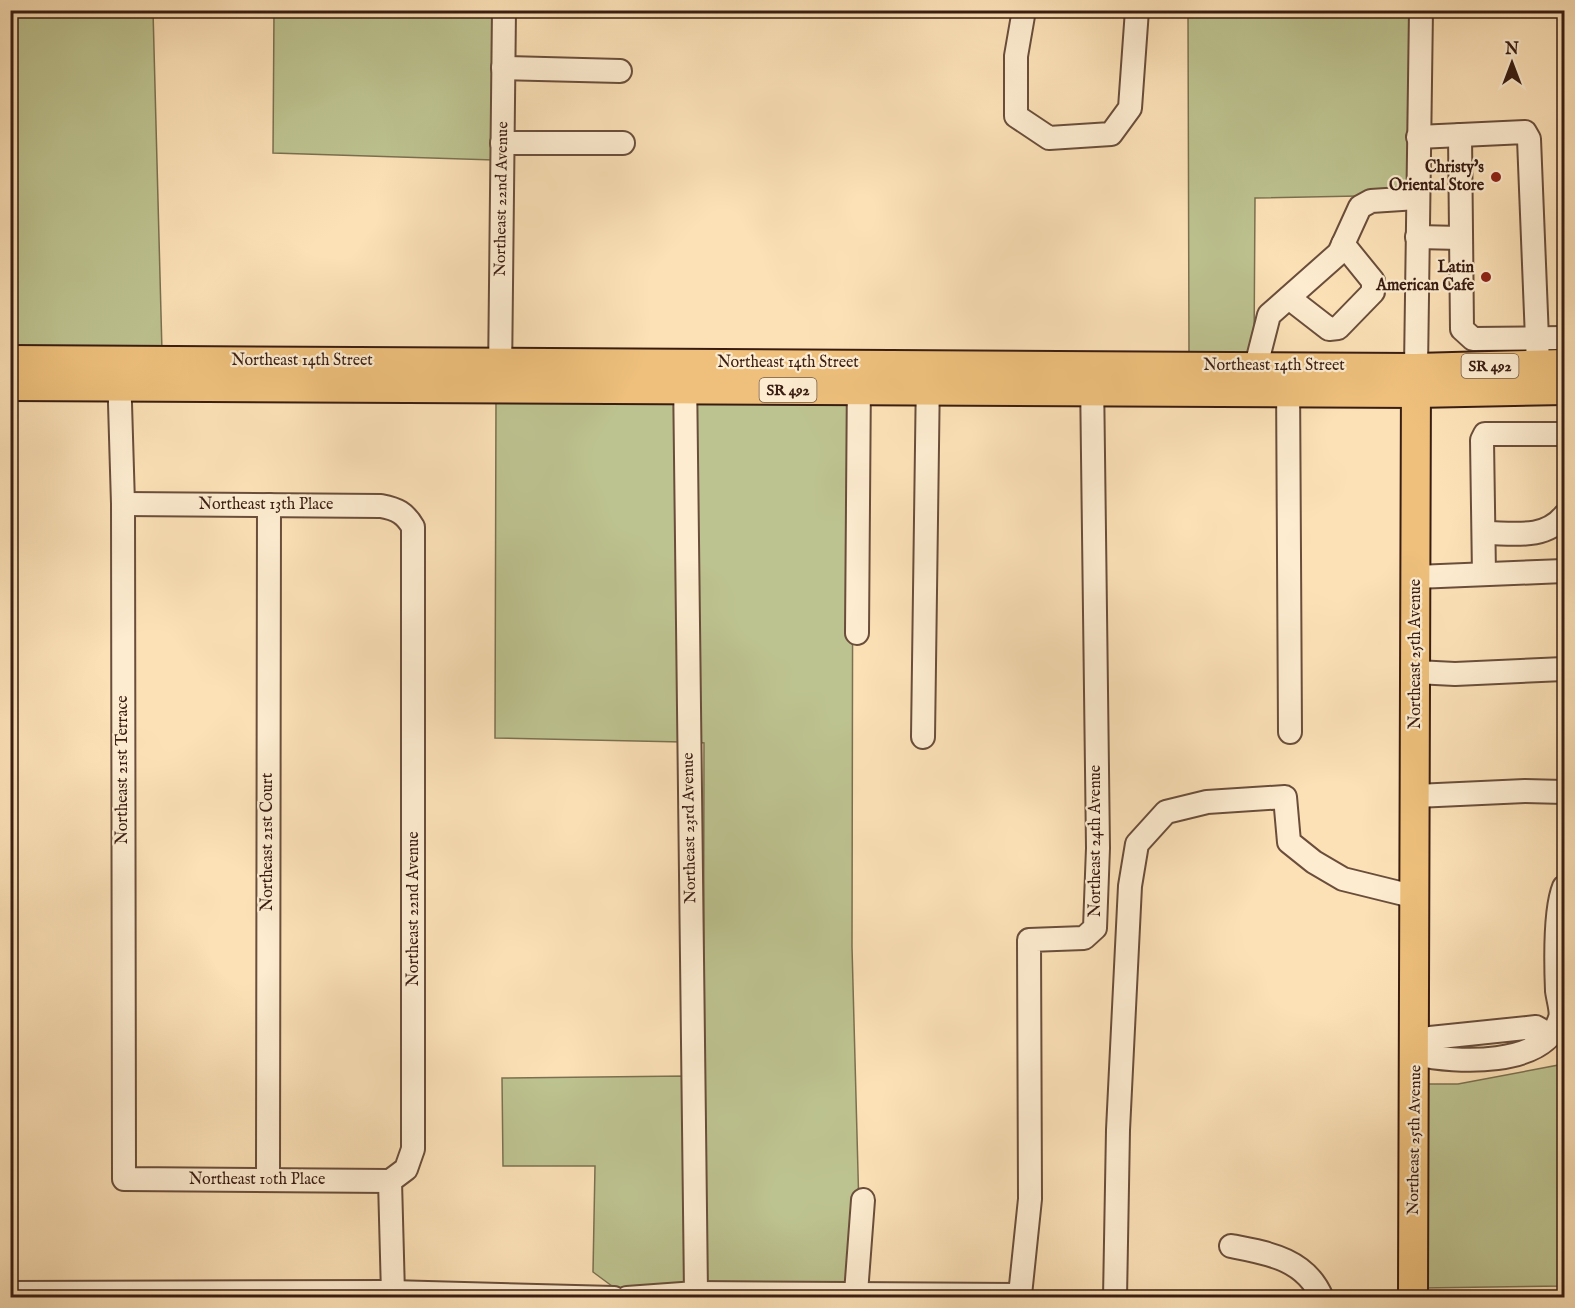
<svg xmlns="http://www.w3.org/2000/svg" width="1575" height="1308" font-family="'IM FELL English',serif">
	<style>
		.green { fill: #bdc390; stroke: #7b7051; stroke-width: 1.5 }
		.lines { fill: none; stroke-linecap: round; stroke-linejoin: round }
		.minor-casing { stroke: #6a4e3b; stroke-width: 26 }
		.major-casing { stroke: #391d12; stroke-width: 32 }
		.minor { stroke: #fdecd0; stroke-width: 22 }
		.major { stroke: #eec07c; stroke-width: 28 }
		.poi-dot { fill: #8f2418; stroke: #fdecd0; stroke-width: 2 }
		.labels { text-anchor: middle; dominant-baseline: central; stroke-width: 4.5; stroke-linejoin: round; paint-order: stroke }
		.shield { fill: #fdecd0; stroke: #745b4b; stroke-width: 1.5 }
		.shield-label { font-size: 15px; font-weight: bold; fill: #391d12 }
		.poi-label { font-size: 16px; font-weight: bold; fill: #391d12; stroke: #fdecd0; text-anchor: end }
		.street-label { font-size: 16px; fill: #391d12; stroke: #fdecd0 }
	</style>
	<rect width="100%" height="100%" fill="#fce1b7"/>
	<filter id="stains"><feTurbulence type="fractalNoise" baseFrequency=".00333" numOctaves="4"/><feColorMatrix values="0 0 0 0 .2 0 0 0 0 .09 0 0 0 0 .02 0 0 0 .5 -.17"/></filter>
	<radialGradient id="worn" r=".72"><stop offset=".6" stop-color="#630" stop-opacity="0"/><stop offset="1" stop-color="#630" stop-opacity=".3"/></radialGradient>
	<g class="green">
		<polygon points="11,11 153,11 162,352 11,351"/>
		<polygon points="274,11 493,11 494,160 273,153"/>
		<polygon points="1188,11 1413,11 1409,195 1255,198 1254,353 1189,353"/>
		<polygon points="496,397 678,398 682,742 495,738"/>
		<polygon points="693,398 853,399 852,947 861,1285 703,1284 704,743 697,742"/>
		<polygon points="1564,1064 1564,1286 1421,1288 1423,1084 1458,1084"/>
		<polygon points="685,1076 688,1284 616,1289 593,1272 595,1166 503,1166 502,1078"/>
	</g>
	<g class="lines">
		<defs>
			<g id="minor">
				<polyline points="1024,10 1016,56 1016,116 1049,138 1111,134 1130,108 1137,10"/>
				<polyline points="503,68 620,71"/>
				<polyline points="1460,135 1462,329 1473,339 1564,338"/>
				<polyline points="1418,137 1525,132 1529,139 1538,364"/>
				<polyline points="502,143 623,143"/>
				<polyline points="1417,237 1461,238"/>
				<polyline points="1289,298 1329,329 1338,328 1373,292 1373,281 1343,244"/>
				<polyline points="1256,366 1269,315 1339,253 1360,207 1371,201 1417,198"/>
				<polyline points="1416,368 1421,10"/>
				<polyline points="119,370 123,504 124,1179 390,1181"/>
				<polyline points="685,373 696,1293"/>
				<polyline points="500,377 504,10"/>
				<polyline points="1288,377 1290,732"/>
				<path d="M123 504 381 506C397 509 405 513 413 527V1149L406 1169 390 1181 393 1294"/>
				<path d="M1484 533C1513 533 1544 540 1564 516"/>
				<polyline points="1484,574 1482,440 1485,434 1564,434"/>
				<polyline points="1416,577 1564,571"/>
				<polyline points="857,633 859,374"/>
				<polyline points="1416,672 1455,674 1564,669"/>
				<polyline points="923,737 928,374"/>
				<polyline points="1416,796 1525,791 1564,792"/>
				<path d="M1550 1035 1536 1027 1430 1038 1416 1054C1455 1063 1545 1068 1560 1018 1562 1011 1558 999 1557 991 1556 966 1555 909 1564 887"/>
				<polyline points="268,1179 269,505"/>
				<path d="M1231 1246C1268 1253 1306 1259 1322 1298"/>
				<polyline points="10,1293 391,1292 614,1298"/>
				<polyline points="856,1293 863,1200"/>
				<polyline points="627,1298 696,1293 1020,1295 1030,1199 1029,940 1084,938 1095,928 1098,848 1092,376"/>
				<polyline points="1115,1298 1118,1130 1130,886 1137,844 1166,812 1207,802 1285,797 1289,842 1314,862 1343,879 1416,897"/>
			</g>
			<g id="major">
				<polyline points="10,360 1416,368 1564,364"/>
				<polyline points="10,386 1416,393 1564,390"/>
				<polyline points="1413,1298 1416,376"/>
			</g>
		</defs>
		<use href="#minor" class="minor-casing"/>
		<use href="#major" class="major-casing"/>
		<use href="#minor" class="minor"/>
		<use href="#major" class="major"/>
	</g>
	<g class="poi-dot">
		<circle cx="1496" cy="177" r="6"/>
		<circle cx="1486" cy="277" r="6"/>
	</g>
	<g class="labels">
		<g class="shield">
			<rect x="1461.5" y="354" width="57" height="24" rx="4.5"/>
			<rect x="759.5" y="378" width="57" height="24" rx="4.5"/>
		</g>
		<g class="shield-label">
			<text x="1490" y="366">SR 492</text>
			<text x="788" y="390">SR 492</text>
		</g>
		<g class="poi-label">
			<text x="1484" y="168">Christy's<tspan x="1484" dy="18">Oriental Store</tspan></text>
			<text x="1474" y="268">Latin<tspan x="1474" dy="18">American Cafe</tspan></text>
		</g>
		<g class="street-label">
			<text transform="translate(502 199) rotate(-89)">Northeast 22nd Avenue</text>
			<text x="302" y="361">Northeast 14th Street</text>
			<text x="788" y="363">Northeast 14th Street</text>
			<text x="1274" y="366">Northeast 14th Street</text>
			<text x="266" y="505">Northeast 13th Place</text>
			<text transform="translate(1416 654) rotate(-90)">Northeast 25th Avenue</text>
			<text transform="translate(123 770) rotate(-90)">Northeast 21st Terrace</text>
			<text transform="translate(690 828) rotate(-91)">Northeast 23rd Avenue</text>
			<text transform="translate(1096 841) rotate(-90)">Northeast 24th Avenue</text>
			<text transform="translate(268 842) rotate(-90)">Northeast 21st Court</text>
			<text transform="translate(414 909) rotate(-90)">Northeast 22nd Avenue</text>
			<text transform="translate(1415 1140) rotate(-89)">Northeast 25th Avenue</text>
			<text x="257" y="1180">Northeast 10th Place</text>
		</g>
	</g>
	<rect width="1575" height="1308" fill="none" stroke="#fce1b7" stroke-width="36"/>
	<rect x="12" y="12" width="1551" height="1284" fill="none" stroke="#391d12" stroke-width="3"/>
	<rect x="18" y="18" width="1539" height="1272" fill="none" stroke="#391d12" stroke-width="1.5"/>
	<g transform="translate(1512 63)" stroke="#fdecd0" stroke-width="4.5" paint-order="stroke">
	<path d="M0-4.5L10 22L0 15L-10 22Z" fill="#391d12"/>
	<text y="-9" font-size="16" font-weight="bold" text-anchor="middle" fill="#391d12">N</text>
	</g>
	<rect width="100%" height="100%" filter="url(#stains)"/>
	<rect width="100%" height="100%" fill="url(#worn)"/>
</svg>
